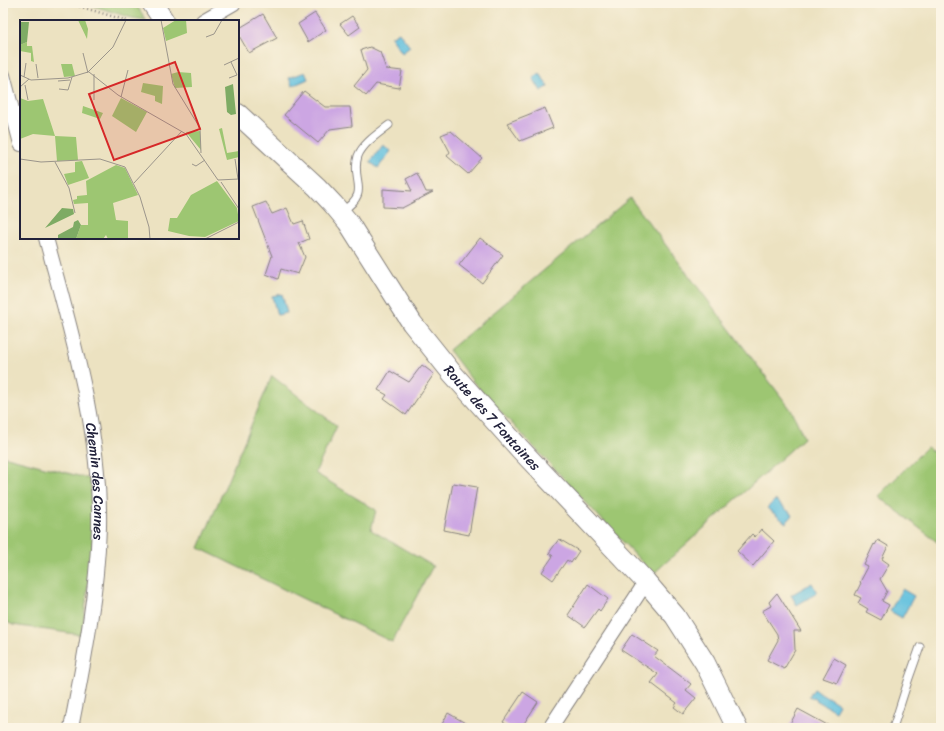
<svg xmlns="http://www.w3.org/2000/svg" width="944" height="731" font-family="Sriracha,sans-serif">
	<style>
		.green { fill: #9dc672; stroke: #607456 }
		.water { fill: #60c0de; stroke: #41718c }
		.building { fill: #cca6e3 }
		.lines { fill: none; stroke-linecap: round; stroke-linejoin: round }
		.lane-casing { stroke: #87827e; stroke-width: 9 }
		.street-casing { stroke: #87827e; stroke-width: 16 }
		.secondary-casing { stroke: #87827e; stroke-width: 22 }
		.path { stroke: #87827e; stroke-width: 2.5; stroke-dasharray: 1 3; stroke-linecap: butt }
		.lane { stroke: #fff; stroke-width: 7 }
		.street { stroke: #fff; stroke-width: 14 }
		.secondary { stroke: #fff; stroke-width: 20 }
		.labels { text-anchor: middle; dominant-baseline: central; stroke-width: 3; stroke-linejoin: round; paint-order: stroke }
		.street-label { font-size: 14px; fill: #22223b; stroke: #fcf5e5 }
		.inset-road { fill: none; stroke: #9b958b; stroke-width: 1 }
		.view { fill: #d62828; fill-opacity: 0.15; stroke: #d62828; stroke-width: 2 }
		.inset-edge { fill: none; stroke: #22223b; stroke-width: 2 }
	</style>
	<rect width="100%" height="100%" fill="#fcf5e5"/>
	<filter id="ink" filterUnits="userSpaceOnUse"><feTurbulence type="fractalNoise" baseFrequency=".025" numOctaves="2"/><feDisplacementMap in="SourceGraphic" scale="8" xChannelSelector="R" yChannelSelector="G"/><feConvolveMatrix kernelMatrix="1 2 1 2 8 2 1 2 1" color-interpolation-filters="sRGB"/></filter>
	<filter id="wash" filterUnits="userSpaceOnUse"><feTurbulence type="fractalNoise" baseFrequency=".012" numOctaves="4" result="noise"/><feDisplacementMap in="SourceGraphic" scale="16" xChannelSelector="R" yChannelSelector="G"/><feGaussianBlur stdDeviation="0.9" result="paint"/><feColorMatrix in="noise" values="0 0 0 0 0 0 0 0 0 0 0 0 0 0 0 0 0 1.4 0 .05"/><feComposite in="paint" operator="in"/></filter>
	<g filter="url(#wash)">
		<rect width="100%" height="100%" fill="#ece2c1"/>
		<g class="green">
			<polygon points="84,3 135,3 146,20 132,18"/>
			<polygon points="630,198 792,411 804,438 653,574 474,383 449,350"/>
			<polygon points="272,376 337,426 315,473 376,510 371,530 433,566 392,642 199,548"/>
			<polygon points="927,447 941,458 941,545 878,496"/>
			<polygon points="3,456 90,479 95,526 82,635 13,625 3,620"/>
		</g>
		<g class="water">
			<polygon points="399,32 410,47 402,53 391,37"/>
			<polygon points="305,72 308,79 292,86 289,78"/>
			<polygon points="540,73 548,87 541,91 533,78"/>
			<polygon points="383,145 391,151 378,168 370,162"/>
			<polygon points="282,294 287,313 277,315 272,296"/>
			<polygon points="775,500 793,515 786,523 767,508"/>
			<polygon points="812,583 817,593 797,605 791,595"/>
			<polygon points="902,589 914,596 902,618 890,611"/>
			<polygon points="814,689 839,704 835,711 809,696"/>
		</g>
		<g id="blocks">
			<g class="building">
				<polygon points="315,13 326,30 308,42 298,24"/>
				<polygon points="263,14 277,38 249,53 238,34 238,29"/>
				<polygon points="352,16 360,27 349,35 340,24"/>
				<polygon points="370,47 380,52 386,69 402,71 399,88 376,84 366,96 354,86 367,70 361,50"/>
				<polygon points="304,91 325,107 350,107 352,126 330,129 318,143 284,115"/>
				<polygon points="545,108 553,128 520,141 507,123"/>
				<polygon points="451,131 482,158 468,174 447,156 450,152 441,135"/>
				<polygon points="417,173 426,192 433,192 402,208 383,207 383,189 412,191 406,179"/>
				<polygon points="266,202 272,214 287,208 294,224 303,221 309,239 299,243 305,257 298,274 281,269 278,279 266,274 272,256 253,207"/>
				<polygon points="480,238 503,255 482,283 459,265"/>
				<polygon points="422,365 434,374 406,415 384,399 387,395 378,390 390,371 409,382"/>
				<polygon points="453,483 477,487 469,535 444,530"/>
				<polygon points="761,529 774,541 753,566 737,551 752,534 755,537"/>
				<polygon points="559,539 579,551 571,563 567,560 553,580 542,572 553,556 549,553"/>
				<polygon points="878,540 888,546 882,559 889,564 880,579 887,591 882,601 889,605 881,620 866,612 868,609 858,603 861,598 855,595 861,583 860,582 868,567 864,565 874,544 875,545"/>
				<polygon points="588,584 608,599 600,611 598,609 585,627 568,615"/>
				<polygon points="777,593 801,631 794,631 795,650 784,669 767,660 778,640 777,634 762,611 771,606 769,602"/>
				<polygon points="632,634 658,651 654,656 691,684 686,690 696,698 683,714 674,707 677,703 651,683 658,674 621,650"/>
				<polygon points="834,658 846,665 837,683 823,678"/>
				<polygon points="523,692 538,702 521,728 511,728 503,722"/>
				<polygon points="798,709 833,728 788,728"/>
				<polygon points="448,713 474,728 440,728"/>
			</g>
		</g>
	</g>
	<g filter="url(#ink)">
		<use href="#blocks" fill-opacity="0" stroke="#87827e" stroke-width="1"/>
		<g class="lines">
			<defs>
				<g id="lane">
					<path d="M341 212C373 191 350 182 358 156 363 143 379 133 389 125"/>
					<polyline points="893,728 909,678 920,647"/>
				</g>
				<g id="street">
					<polyline points="203,21 234,3"/>
					<polyline points="3,75 21,144"/>
					<path id="s1" d="M46 238C71 332 101 429 99 527 97 595 84 661 71 728"/>
					<polyline points="550,728 646,582"/>
				</g>
				<g id="secondary">
					<polyline points="152,3 164,21"/>
					<path id="s2" d="M238 114 317 187 333 204 348 222 412 323 452 373 520 449 646 582 675 616 705 663 737 728"/>
				</g>
			</defs>
			<use href="#lane" class="lane-casing"/>
			<use href="#street" class="street-casing"/>
			<use href="#secondary" class="secondary-casing"/>
			<polyline class="path" points="68,3 128,21"/>
			<use href="#lane" class="lane"/>
			<use href="#street" class="street"/>
			<use href="#secondary" class="secondary"/>
		</g>
	</g>
	<g class="labels">
		<g class="street-label">
			<text stroke="none"><textPath href="#s2" startOffset="398">Route des 7 Fontaines</textPath></text>
			<text stroke="none"><textPath href="#s1" startOffset="249">Chemin des Cannes</textPath></text>
		</g>
	</g>
	<g transform="translate(20 20)">
		<rect width="219" height="219" fill="#ece2c1"/>
		<path d="M58 0H65L68 9 67 19ZM156 0H166L167 13 146 21 143 8ZM7 22V26H12L14 42 11 41V33L0 31V25ZM41 44H52L55 56 44 57ZM158 52 171 53 172 67 155 68 151 54ZM123 63 143 66 142 84 135 81V76L121 72ZM0 78 8 81 23 79 35 116 56 117 58 140 37 141 35 116 13 114 0 119ZM101 78 127 92 116 112 92 96ZM63 86 83 93 80 99 62 93ZM202 108 207 133 219 131V137L207 140 199 109ZM180 111 181 130 166 112ZM62 141 69 158 48 165 44 154 55 152V142ZM96 145 105 148 118 175 93 183 96 200 108 201V219H88L86 215 83 219H56L61 205H68V183L54 184 53 180 57 179V176L67 175 66 161ZM197 161 217 188 219 201 185 217 169 216 148 211 150 198H157L171 175Z" fill="#9dc672"/>
		<path d="M0 2H9L7 22 0 25ZM213 64 216 94 211 95 207 92 205 67ZM42 188 53 189 54 194 25 208ZM58 200 61 205 56 219H38V215L53 207 54 202Z" fill="#7eab64"/>
		<path class="inset-road" d="M141 0 153 64 180 108 181 133M186 17 194 14 202 0M63 33 68 53M16 44 18 58M204 45 219 38M69 52 98 75 166 114 198 160 219 159M74 54V80M0 55 11 60 48 58 68 52 93 27 106 0M4 57 6 43M209 58 217 55 211 42M38 61 50 60M5 65 8 80M0 67 9 59M39 69 48 70 52 57M101 77 108 50M0 139 21 142 80 139 105 147 120 177 129 207 130 219M215 139 218 159M35 142 49 168 55 193M172 144 176 146 185 140M201 162 219 189M114 163 162 111M185 219 219 202"/>
		<path class="view" d="M155 42 180 109 94 140 69 74Z"/>
		<rect width="219" height="219" class="inset-edge"/>
	</g>
	<rect width="944" height="731" fill="none" stroke="#fcf5e5" stroke-width="16"/>
</svg>
